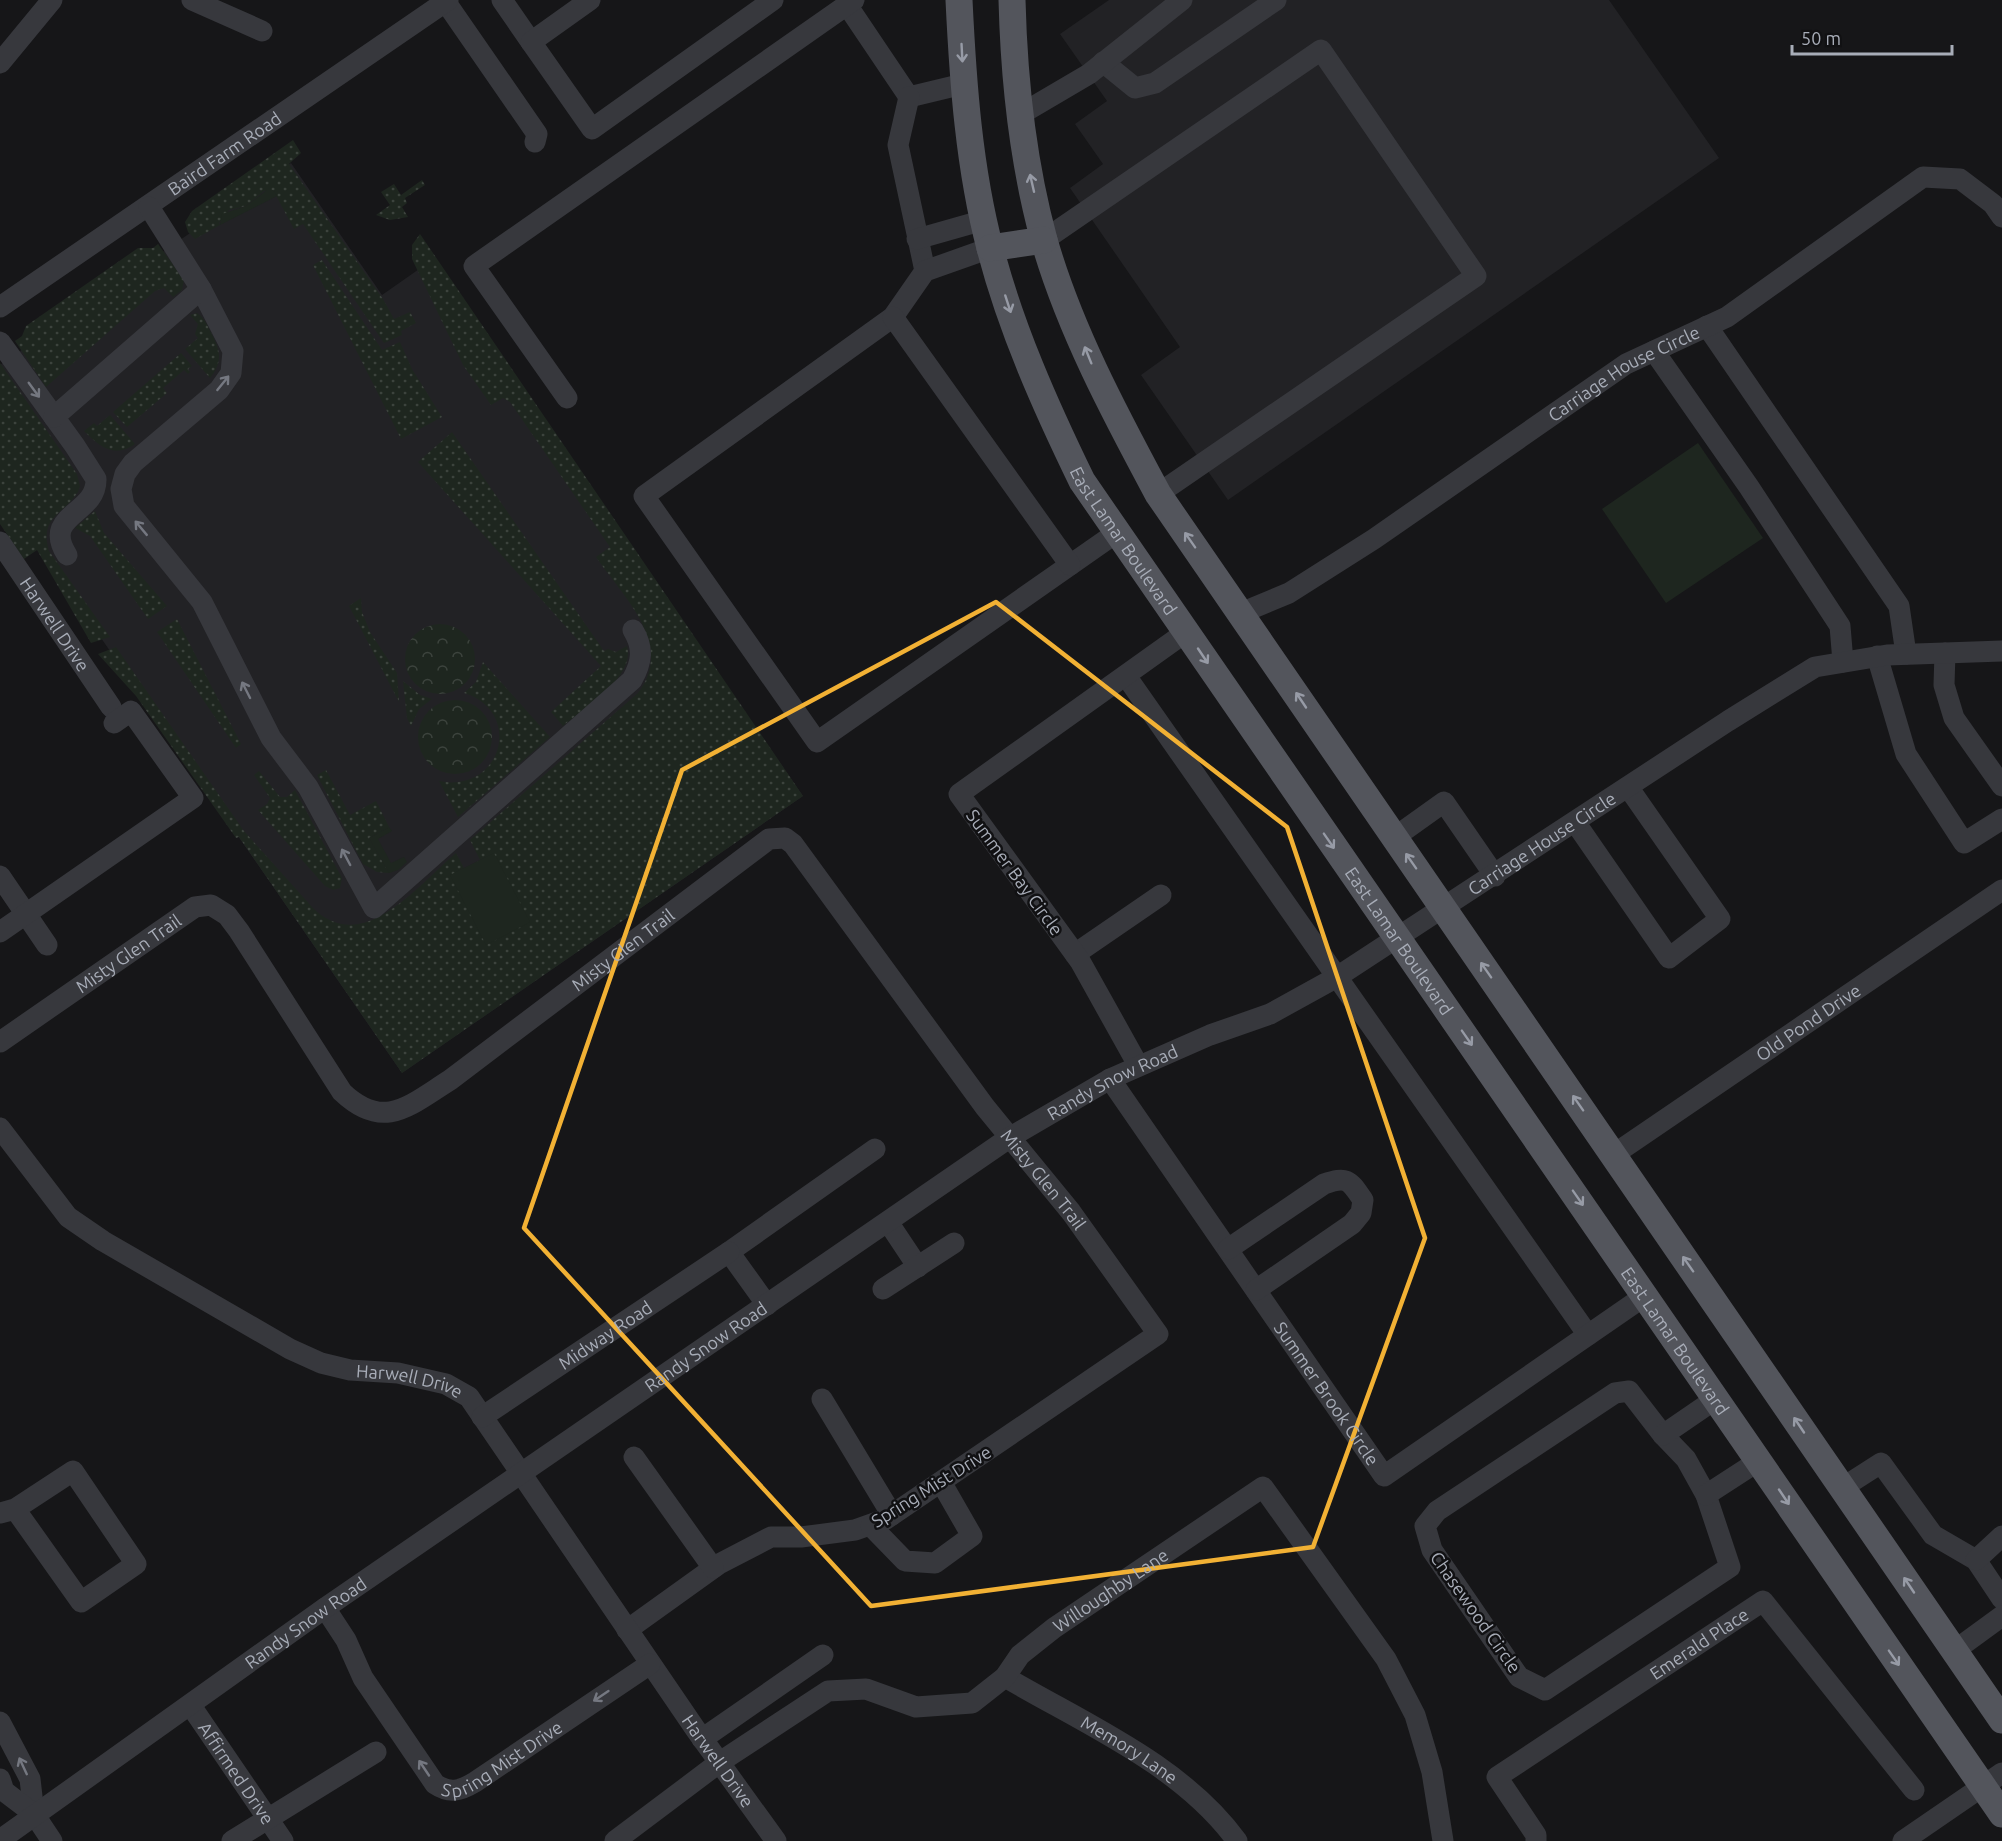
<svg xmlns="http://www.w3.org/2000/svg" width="2002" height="1841" font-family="Ubuntu,sans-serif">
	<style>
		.built { fill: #222225 }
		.grass { fill: url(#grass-dots) }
		.park { fill: url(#park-crowns) }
		.garden { fill: #1e261f }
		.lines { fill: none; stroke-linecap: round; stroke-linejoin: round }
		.minor { stroke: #37383d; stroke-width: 21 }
		.major { stroke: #53555c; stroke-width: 27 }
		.oneway { stroke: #979ba6 }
		.oneway2 { stroke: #757881 }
		.marked { fill: none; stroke: #f2b134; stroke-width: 4.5; stroke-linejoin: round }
		.labels { text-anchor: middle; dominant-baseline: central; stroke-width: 5; stroke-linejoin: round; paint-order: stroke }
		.street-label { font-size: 18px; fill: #a8adb8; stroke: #111113 }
	</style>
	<defs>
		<pattern id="grass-dots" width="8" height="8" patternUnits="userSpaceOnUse" patternTransform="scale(1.5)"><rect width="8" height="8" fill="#1e261f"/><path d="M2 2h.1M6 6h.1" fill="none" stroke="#3c433d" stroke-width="1.8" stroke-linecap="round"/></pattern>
		<pattern id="park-crowns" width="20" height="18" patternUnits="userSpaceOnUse" patternTransform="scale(1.5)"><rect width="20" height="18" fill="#1e261f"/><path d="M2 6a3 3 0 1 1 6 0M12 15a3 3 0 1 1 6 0" fill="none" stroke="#3c433d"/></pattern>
	</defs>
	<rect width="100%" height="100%" fill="#161618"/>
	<g class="built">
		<polygon points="1109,0 1609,0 1719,158 1228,500 1141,375 1180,347 1070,188 1103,164 1075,124 1107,101 1060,34"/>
		<polygon points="291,163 382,295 432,260 803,796 402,1073 0,492 0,365"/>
	</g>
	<g class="grass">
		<polygon points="293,140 301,153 289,164 383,299 394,319 410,312 416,323 401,331 402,335 384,343 303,224 294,229 273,190 264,191 246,206 229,210 219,223 220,225 195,239 188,232 185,222 192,211"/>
		<polygon points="422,180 425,185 405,198 407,203 402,207 408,217 390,220 376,215 390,205 381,192 394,184 401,195"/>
		<path d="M420 234 803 796 402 1073 239 837 236 838 136 696 98 654 116 647 244 831 313 908C363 957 417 886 456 853L464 868 450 876 494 853 480 860 470 840 638 693C675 644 624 598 596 557L610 547 510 402 503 398 491 405 463 365 412 259V245Z"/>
		<polygon points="158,244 184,280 182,290 173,297 164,288 155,291 46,387 15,341 22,336 26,326 138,248 153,248"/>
		<polygon points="322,260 382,350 400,342 412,369 442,417 401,439 313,265"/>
		<path d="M197 313C203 317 206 322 209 329 219 347 225 360 210 378L185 349 198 338 195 334 198 324 190 315Z"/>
		<polygon points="181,353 192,366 188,369 190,372 188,374 184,370 163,388 167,393 127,427 113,412"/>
		<path d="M0 363 77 474 80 486 78 492C63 515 39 517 49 551L110 637 91 643 37 550 24 559 0 524Z"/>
		<path d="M110 415 135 444C114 459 99 446 84 431L94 423 97 426Z"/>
		<path d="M452 432 604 651 608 649 616 652 627 646C636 677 584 708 563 726L551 712 601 666 418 462Z"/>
		<polygon points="95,511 104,533 167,606 148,619 90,536 75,528"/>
		<polygon points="361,598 362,612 370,632 397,673 399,702 349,606"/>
		<polygon points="177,619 241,744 236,748 157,632"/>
		<path d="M483 662 550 737 458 817 439 781C501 794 525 712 464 693L476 682Z"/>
		<polygon points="403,681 420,695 432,699 419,709 411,726 407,718"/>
		<polygon points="326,770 350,815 376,801 389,827 369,838 389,873 377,872 363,864 317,775"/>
		<polygon points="259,771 280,797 287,797 295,790 342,878 340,888 333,890 325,886 258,810 267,804 270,798 254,775"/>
	</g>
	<g class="park">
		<circle cx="440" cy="659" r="35"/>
		<circle cx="455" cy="737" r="37"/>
	</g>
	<g class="garden">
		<polygon points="267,190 273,190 277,196 220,225 222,214 246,206"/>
		<polygon points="1698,443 1763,538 1666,603 1602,509"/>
		<polygon points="389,827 392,831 378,839 391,863 404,857 407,862 398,870 389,873 369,838"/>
		<polygon points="494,853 530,922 486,945 450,875"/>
	</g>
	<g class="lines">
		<g class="minor">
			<polyline points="192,0 262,31"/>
			<polyline points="502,0 531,42"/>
			<polyline points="590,0 531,42 592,129 773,0"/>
			<polyline points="445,1 537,134 535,142"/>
			<polyline points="847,5 909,97 963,84"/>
			<polyline points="1103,62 1135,88 1155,83 1276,0"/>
			<polyline points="0,63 52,0"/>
			<polyline points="909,97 898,145 925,271"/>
			<polyline points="1021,114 1089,74 1182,0"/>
			<polyline points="917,239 984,220"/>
			<polyline points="1044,240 1321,50 1476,276 1158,494"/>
			<polyline points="990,248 925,271 893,317 644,496 817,742 1116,533"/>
			<path d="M201 289 233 351 231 373 219 390 133 463 125 474 121 489 124 506 202 602 271 738 308 787 374 908 632 680C642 662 644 648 633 630"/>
			<path id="s1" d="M0 307 448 0"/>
			<polyline points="893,317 1070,565"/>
			<polyline points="1707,326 1899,606 1906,654"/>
			<path d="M0 342 75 446 96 479C97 515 41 514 67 555"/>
			<polyline points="1654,351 1749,487 1840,626 1843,662"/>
			<polyline points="567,398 474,266 854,0"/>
			<polyline points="54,417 201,289 149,207"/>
			<path id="s2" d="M0 542 111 707"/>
			<path id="s3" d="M1241 613 1289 593 1374 539 1626 364 1727 317 1923 177 1960 179 1993 204 2002 217"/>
			<polyline points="1945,653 1944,685 1954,718 2002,786"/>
			<polyline points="1877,656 1906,754 1964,843 2002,819"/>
			<polyline points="1126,676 1588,1335"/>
			<polyline points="1575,822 1669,958 1720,919 1628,787"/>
			<polyline points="1395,837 1444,802 1495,876"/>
			<polyline points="0,876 47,945"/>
			<polyline points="0,932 193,798 131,711 114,723"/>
			<polyline points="1075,954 1161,895"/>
			<path id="s4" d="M0 1042 195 907 211 905 227 915 239 931 342 1092C384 1132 410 1105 450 1080L769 839 785 838 793 844 985 1107 1071 1212 1158 1334 886 1519 855 1530 801 1537H771L719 1564 627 1630"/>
			<polyline points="1138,1065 1080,961 959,794 1186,632"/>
			<path id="s5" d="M1110 1079 1384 1476 1646 1295"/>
			<path id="s6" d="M0 1128 68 1217 103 1241 290 1349 321 1363 350 1370 398 1373 446 1384 469 1397 696 1730 776 1841"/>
			<path id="s7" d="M1613 1155 2002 890"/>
			<polyline points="888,1222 918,1267"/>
			<path d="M1228 1249 1324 1184C1348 1176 1349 1180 1363 1200L1361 1213 1352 1224 1256 1290"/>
			<polyline points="883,1289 954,1243"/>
			<polyline points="767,1305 729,1252 875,1149"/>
			<polygon points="1629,1391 1663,1435 1686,1459 1706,1495 1730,1567 1545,1690 1519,1677 1432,1550 1425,1526 1437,1511 1615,1393"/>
			<polyline points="822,1399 892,1515"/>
			<path id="s8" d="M482 1417 729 1252"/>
			<polyline points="1663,1435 1717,1398"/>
			<polyline points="634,1457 713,1568"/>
			<polyline points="1842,1488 1881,1463 1933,1535 1976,1560 2002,1599"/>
			<polyline points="1706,1495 1760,1460"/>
			<polyline points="0,1513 15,1509 73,1471 136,1564 81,1602 15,1509"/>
			<polyline points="871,1526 905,1561 935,1563 972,1536 941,1482"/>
			<polyline points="1976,1560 2002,1536"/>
			<path id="s9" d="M325 1608 346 1640 363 1678 435 1784C450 1794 460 1791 475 1782L650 1664"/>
			<polyline points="1954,1651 2002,1616"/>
			<path id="s10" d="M1005 1677C1085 1724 1182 1765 1237 1841"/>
			<path id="s11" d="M191 1706 283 1841"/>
			<polyline points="0,1722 30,1779 34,1814"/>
			<polyline points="702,1739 823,1655"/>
			<polyline points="0,1779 4,1791 34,1814 52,1841"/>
			<path id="s12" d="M0 1840 325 1608 1009 1138 1110 1079 1210 1035 1270 1014 1337 977 1728 721 1815 667 1887 655 2002 651"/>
			<polyline points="232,1841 376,1752"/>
			<path id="s13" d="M615 1841 720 1762 828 1691 866 1689 916 1707 972 1703 1005 1677 1020 1655 1054 1628 1263 1487 1386 1659 1415 1715 1432 1772 1443 1841"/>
			<path id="s14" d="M1536 1841V1835L1497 1777 1763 1601 1914 1790"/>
			<polyline points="1903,1841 2002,1773"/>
		</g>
		<g class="major">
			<path id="s15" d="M959 0C963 83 969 168 990 248 1011 329 1046 407 1082 481L2002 1814"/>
			<path d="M1012 0C1014 80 1023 163 1044 240 1069 328 1115 414 1158 494L2002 1720"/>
			<polyline points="990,248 1044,240"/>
		</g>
	</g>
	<defs><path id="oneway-shaft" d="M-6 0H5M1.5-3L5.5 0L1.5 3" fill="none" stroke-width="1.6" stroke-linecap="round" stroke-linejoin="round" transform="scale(1.5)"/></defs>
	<g class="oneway">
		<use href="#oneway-shaft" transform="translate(962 53) rotate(87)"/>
		<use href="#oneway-shaft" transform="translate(1032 183) rotate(-103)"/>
		<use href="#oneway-shaft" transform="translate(1008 304) rotate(72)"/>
		<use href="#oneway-shaft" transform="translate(1088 355) rotate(-112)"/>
		<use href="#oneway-shaft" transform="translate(1190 540) rotate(-125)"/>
		<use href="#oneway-shaft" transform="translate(1203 656) rotate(56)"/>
		<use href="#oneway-shaft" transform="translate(1301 700) rotate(-124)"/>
		<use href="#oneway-shaft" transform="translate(1329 841) rotate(55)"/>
		<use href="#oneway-shaft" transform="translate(1411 861) rotate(-125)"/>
		<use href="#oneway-shaft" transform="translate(1486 970) rotate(-125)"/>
		<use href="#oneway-shaft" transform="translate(1467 1038) rotate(55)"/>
		<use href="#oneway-shaft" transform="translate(1578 1103) rotate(-125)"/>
		<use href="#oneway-shaft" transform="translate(1578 1198) rotate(55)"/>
		<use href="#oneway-shaft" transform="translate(1688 1264) rotate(-125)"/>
		<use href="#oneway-shaft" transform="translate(1799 1425) rotate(-124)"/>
		<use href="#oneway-shaft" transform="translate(1784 1497) rotate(56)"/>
		<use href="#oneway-shaft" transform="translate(1909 1585) rotate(-124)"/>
		<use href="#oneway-shaft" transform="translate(1894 1658) rotate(55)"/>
	</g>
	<g class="oneway2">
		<use href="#oneway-shaft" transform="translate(223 383) rotate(-51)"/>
		<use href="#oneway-shaft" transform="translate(34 390) rotate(54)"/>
		<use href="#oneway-shaft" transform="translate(141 528) rotate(-130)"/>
		<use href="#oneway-shaft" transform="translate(246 690) rotate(-117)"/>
		<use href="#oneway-shaft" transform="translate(346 857) rotate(-118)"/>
		<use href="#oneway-shaft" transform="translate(601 1696) rotate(146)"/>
		<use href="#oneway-shaft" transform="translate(23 1766) rotate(-115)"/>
		<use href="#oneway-shaft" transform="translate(424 1768) rotate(-124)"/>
	</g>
	<path class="marked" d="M996 602 1287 827 1425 1238 1313 1547 871 1606 524 1228 682 770Z"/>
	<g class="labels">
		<g class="street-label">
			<text stroke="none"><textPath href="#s1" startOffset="272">Baird Farm Road</textPath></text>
			<text stroke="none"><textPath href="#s3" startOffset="453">Carriage House Circle</textPath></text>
			<text stroke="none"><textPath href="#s15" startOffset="574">East Lamar Boulevard</textPath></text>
			<text stroke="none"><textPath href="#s2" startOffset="99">Harwell Drive</textPath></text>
			<text stroke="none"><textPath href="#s12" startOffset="1840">Carriage House Circle</textPath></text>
			<text transform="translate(1015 872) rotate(54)">Summer Bay Circle</text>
			<text stroke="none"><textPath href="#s15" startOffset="1060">East Lamar Boulevard</textPath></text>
			<text stroke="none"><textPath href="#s4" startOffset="822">Misty Glen Trail</textPath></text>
			<text stroke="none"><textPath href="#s4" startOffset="156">Misty Glen Trail</textPath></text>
			<text stroke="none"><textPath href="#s7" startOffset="236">Old Pond Drive</textPath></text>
			<text stroke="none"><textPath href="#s12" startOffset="1347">Randy Snow Road</textPath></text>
			<text stroke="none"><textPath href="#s4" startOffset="1450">Misty Glen Trail</textPath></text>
			<text stroke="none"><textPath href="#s8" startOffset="148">Midway Road</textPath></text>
			<text stroke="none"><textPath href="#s15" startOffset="1546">East Lamar Boulevard</textPath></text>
			<text stroke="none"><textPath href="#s12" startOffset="861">Randy Snow Road</textPath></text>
			<text stroke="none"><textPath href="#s6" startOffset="495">Harwell Drive</textPath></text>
			<text stroke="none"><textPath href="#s5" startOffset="382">Summer Brook Circle</textPath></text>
			<text transform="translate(931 1486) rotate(-32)">Spring Mist Drive</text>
			<text stroke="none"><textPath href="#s13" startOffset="588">Willoughby Lane</textPath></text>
			<text transform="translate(1476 1612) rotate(55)">Chasewood Circle</text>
			<text stroke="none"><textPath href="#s12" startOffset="375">Randy Snow Road</textPath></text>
			<text stroke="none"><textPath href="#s14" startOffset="318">Emerald Place</textPath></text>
			<text stroke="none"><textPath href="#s10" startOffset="144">Memory Lane</textPath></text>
			<text stroke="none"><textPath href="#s9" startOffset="285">Spring Mist Drive</textPath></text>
			<text stroke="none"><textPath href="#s6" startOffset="999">Harwell Drive</textPath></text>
			<text stroke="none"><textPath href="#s11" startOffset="81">Affirmed Drive</textPath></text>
		</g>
	</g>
	<path d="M1792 45v9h160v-9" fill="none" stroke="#a8adb8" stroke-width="3"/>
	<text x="1801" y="45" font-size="18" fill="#a8adb8" stroke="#111113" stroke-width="4.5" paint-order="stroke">50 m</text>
</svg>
